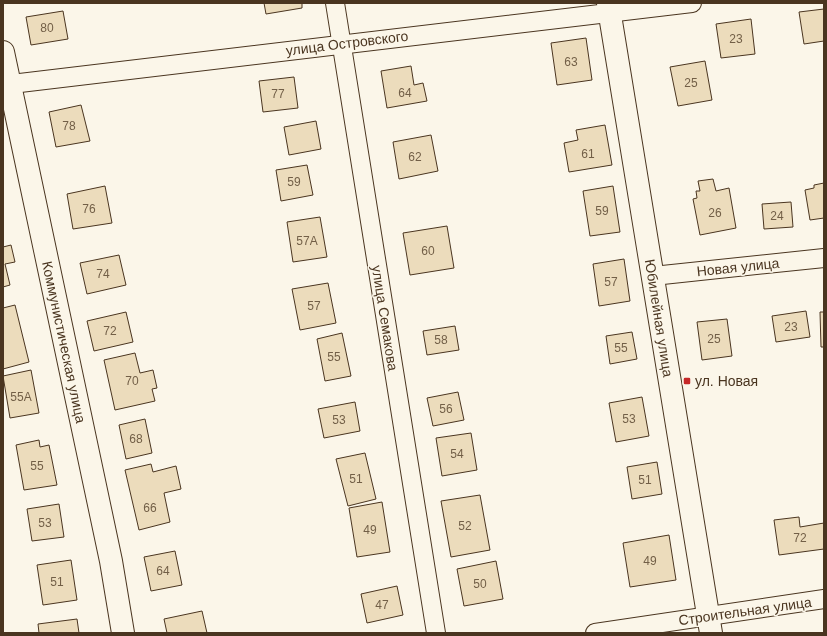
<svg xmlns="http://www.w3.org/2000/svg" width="827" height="636" font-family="Helvetica,sans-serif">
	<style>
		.building { fill: #ecdcbc; stroke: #4a3520 }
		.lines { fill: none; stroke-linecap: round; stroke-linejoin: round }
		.minor-casing { stroke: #4a3520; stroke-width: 20 }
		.tertiary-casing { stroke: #4a3520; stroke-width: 24 }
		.minor { stroke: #fbf6e9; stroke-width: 18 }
		.tertiary { stroke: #fbf6e9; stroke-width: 22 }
		.poi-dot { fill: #c62828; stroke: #fbf6e9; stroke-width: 1.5 }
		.labels { text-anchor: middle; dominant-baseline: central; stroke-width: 3; stroke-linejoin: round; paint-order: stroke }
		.number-label { font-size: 12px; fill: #725f47 }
		.street-label { font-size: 14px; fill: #4a3520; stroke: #fbf6e9 }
		.poi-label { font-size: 14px; fill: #4a3520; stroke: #fbf6e9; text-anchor: start }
	</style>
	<rect width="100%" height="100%" fill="#fbf6e9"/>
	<g class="building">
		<polygon points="264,3 302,3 302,8 266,14"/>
		<polygon points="824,9 824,41 804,44 799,12"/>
		<polygon points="63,11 68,39 31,45 26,17"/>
		<polygon points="751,19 755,54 721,58 716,24"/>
		<polygon points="586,38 592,80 557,85 551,43"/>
		<polygon points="705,61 712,100 678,106 670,67"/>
		<polygon points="411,66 414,85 423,83 427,101 387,108 381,71"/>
		<polygon points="294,77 298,108 263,112 259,81"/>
		<polygon points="81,105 90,141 56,147 49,112"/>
		<polygon points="316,121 321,149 289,155 284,127"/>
		<polygon points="605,125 612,165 569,172 564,143 578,140 576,130"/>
		<polygon points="431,135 438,171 399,179 393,142"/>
		<polygon points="307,165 313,195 281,201 276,170"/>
		<polygon points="713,179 716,191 729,188 736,228 700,235 693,199 697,198 696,191 700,191 698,181"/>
		<polygon points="824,183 824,218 810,220 805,190 814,188 814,185"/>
		<polygon points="105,186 112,223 73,229 67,194"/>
		<polygon points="613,186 620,232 590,236 583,191"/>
		<polygon points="791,202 793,227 764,229 762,204"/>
		<polygon points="320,217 327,257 293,262 287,222"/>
		<polygon points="447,226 454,268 410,275 403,233"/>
		<polygon points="11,245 15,262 5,264 10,285 3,287 3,247"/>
		<polygon points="119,255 126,285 87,294 80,263"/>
		<polygon points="624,259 630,301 599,306 593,264"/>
		<polygon points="328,283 336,323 300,330 292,289"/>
		<polygon points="15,305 29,362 3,369 3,308"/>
		<polygon points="806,311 810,337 776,342 772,316"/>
		<polygon points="126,312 133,342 94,351 87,321"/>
		<polygon points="820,312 824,312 824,347 821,347"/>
		<polygon points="727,319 732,356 702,360 697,322"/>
		<polygon points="455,326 459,350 427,355 423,331"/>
		<polygon points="632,332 637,359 610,364 606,336"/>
		<polygon points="342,333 351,376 325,381 317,339"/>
		<polygon points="135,353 140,373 153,370 157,388 152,389 155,401 115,410 104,360"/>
		<polygon points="31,370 39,413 10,418 3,376"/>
		<polygon points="458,392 464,420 433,426 427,398"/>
		<polygon points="642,397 649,436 616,442 609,403"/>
		<polygon points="355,402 360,431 324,438 318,409"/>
		<polygon points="145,419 152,453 126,459 119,425"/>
		<polygon points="471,433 477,470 442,476 436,438"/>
		<polygon points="39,440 40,447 49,445 57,485 24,490 16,445"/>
		<polygon points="365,453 376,499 348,506 336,459"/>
		<polygon points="657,462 662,494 632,499 627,467"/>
		<polygon points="151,464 153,472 176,466 181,489 164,493 170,522 139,530 125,470"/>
		<polygon points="480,495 490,550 451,557 441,501"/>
		<polygon points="382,502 390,552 357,557 349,508"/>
		<polygon points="59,504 64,537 32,541 27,509"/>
		<polygon points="799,517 800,527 824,523 824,549 779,555 774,520"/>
		<polygon points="669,535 676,580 630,587 623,543"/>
		<polygon points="175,551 182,585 151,591 144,557"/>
		<polygon points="71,560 77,600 43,605 37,565"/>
		<polygon points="496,561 503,599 464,606 457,569"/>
		<polygon points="397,586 403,615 367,623 361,594"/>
		<polygon points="202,611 207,633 167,633 164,619"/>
		<polygon points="77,619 79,633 39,633 38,624"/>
	</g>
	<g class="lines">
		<defs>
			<g id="minor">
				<polyline points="335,3 436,633"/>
				<polyline points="3,85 692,3"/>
				<polyline points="653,276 824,258"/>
				<polyline points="595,633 824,599"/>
			</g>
			<g id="tertiary">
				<polyline points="608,3 711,633"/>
				<polyline points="3,52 111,561 123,633"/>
			</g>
		</defs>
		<use href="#minor" class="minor-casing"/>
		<use href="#tertiary" class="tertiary-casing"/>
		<use href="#minor" class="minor"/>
		<use href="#tertiary" class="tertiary"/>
	</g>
	<rect class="poi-dot" x="683" y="377" width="8" height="8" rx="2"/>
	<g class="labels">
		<g class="number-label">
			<text x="47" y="28">80</text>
			<text x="736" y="39">23</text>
			<text x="571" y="62">63</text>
			<text x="691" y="83">25</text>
			<text x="405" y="93">64</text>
			<text x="278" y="94">77</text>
			<text x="69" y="126">78</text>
			<text x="588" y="154">61</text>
			<text x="415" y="157">62</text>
			<text x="294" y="182">59</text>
			<text x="89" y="209">76</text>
			<text x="602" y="211">59</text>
			<text x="715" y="213">26</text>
			<text x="777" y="216">24</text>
			<text x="307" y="241">57А</text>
			<text x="428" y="251">60</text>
			<text x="103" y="274">74</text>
			<text x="611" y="282">57</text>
			<text x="314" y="306">57</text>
			<text x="791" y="327">23</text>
			<text x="110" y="331">72</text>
			<text x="714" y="339">25</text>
			<text x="441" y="340">58</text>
			<text x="621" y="348">55</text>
			<text x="334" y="357">55</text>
			<text x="132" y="381">70</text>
			<text x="21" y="397">55А</text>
			<text x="446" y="409">56</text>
			<text x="629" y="419">53</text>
			<text x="339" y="420">53</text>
			<text x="136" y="439">68</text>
			<text x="457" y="454">54</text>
			<text x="37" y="466">55</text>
			<text x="356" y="479">51</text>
			<text x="645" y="480">51</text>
			<text x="150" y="508">66</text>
			<text x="45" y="523">53</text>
			<text x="465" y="526">52</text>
			<text x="370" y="530">49</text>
			<text x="800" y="538">72</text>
			<text x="650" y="561">49</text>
			<text x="163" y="571">64</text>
			<text x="57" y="582">51</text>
			<text x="480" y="584">50</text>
			<text x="382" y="605">47</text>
		</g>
		<g class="street-label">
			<text transform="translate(347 43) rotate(-7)">улица Островского</text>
			<text transform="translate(738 267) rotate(-6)">Новая улица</text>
			<text transform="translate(385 318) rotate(81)">улица Семакова</text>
			<text transform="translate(659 318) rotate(81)">Юбилейная улица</text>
			<text transform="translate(64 342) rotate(78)">Коммунистическая улица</text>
			<text transform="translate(745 611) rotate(-8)">Строительная улица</text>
		</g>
		<g class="poi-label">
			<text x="695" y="381">ул. Новая</text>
		</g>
	</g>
	<rect width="827" height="636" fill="none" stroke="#4a3520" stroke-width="8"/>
</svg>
